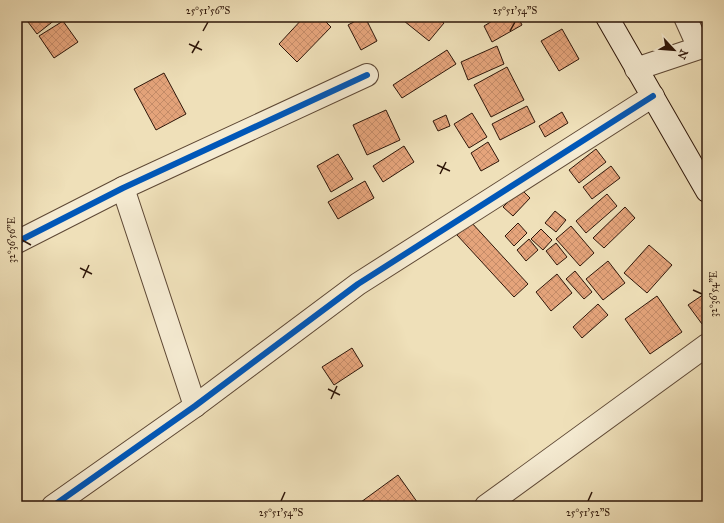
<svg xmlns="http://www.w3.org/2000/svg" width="724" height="523" font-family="'IM FELL Great Primer',serif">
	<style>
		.building { fill: url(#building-cross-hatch); stroke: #2e1609 }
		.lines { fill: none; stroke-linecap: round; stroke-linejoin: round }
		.minor-casing { stroke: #5e4835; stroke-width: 24 }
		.secondary-casing { stroke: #2e1609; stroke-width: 24 }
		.minor { stroke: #f5ebd2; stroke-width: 22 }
		.secondary { stroke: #f5ebd2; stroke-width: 22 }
		.cycleway-casing { stroke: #f5ebd2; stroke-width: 8 }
		.cycleway { stroke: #0057b8; stroke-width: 6 }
		.ticks { fill: none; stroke: #2e1609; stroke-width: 1.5 }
		.neatline { fill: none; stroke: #2e1609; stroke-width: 1.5 }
		.ticks-label { font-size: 10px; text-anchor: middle; fill: #2e1609 }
	</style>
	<defs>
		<pattern id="building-cross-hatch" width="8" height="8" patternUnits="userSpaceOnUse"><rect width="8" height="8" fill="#e5a47b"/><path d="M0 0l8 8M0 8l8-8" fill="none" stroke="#c58c69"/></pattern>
	</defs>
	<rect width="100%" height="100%" fill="#efe0b9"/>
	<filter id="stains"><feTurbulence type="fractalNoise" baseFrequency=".005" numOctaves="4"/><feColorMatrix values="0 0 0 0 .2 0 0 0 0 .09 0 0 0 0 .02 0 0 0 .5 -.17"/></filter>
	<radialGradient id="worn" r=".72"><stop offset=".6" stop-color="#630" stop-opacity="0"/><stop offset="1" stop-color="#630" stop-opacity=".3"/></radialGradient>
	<g class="building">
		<polygon points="34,17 55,17 56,19 37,34 28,22"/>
		<polygon points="304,17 321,17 331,27 297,62 279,44"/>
		<polygon points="363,17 365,17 377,41 361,50 348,25"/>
		<polygon points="399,17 436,17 444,23 429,41"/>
		<polygon points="499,17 518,17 522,25 492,42 484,26"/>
		<polygon points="63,21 78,42 54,58 39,36"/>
		<polygon points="562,29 579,59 559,71 541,41"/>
		<polygon points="497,46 504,64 468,80 461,62"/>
		<polygon points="447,50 456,64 402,98 393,85"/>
		<polygon points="507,67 524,100 491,117 474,85"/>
		<polygon points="164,73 186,114 156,130 134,89"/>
		<polygon points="527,106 535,122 500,140 492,124"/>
		<polygon points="386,110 400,140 367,155 353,125"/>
		<polygon points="562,112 568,123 545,137 539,126"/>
		<polygon points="472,113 487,137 469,148 454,124"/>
		<polygon points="446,115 450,126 438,131 433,121"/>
		<polygon points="488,142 499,161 481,171 471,153"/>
		<polygon points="404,146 414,162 383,182 373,166"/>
		<polygon points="596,149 606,162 579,183 569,170"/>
		<polygon points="338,154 353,179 331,192 317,166"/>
		<polygon points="611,166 620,178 592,199 583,187"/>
		<polygon points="365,181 374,198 338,219 328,202"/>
		<polygon points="521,189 530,198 513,216 503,207"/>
		<polygon points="607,194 617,206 586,233 576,221"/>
		<polygon points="625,207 635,218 604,248 593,238"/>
		<polygon points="555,211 566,220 556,232 545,223"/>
		<polygon points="471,222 528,284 514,297 457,235"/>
		<polygon points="518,223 527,233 514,246 505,236"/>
		<polygon points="571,226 594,253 580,266 556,239"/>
		<polygon points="541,229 552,240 543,250 531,239"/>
		<polygon points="529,239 538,250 526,261 517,250"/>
		<polygon points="556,243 567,257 557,265 546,251"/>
		<polygon points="649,245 672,265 647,293 624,273"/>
		<polygon points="608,261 625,283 603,300 586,279"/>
		<polygon points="575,271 592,292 584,299 566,279"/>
		<polygon points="557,274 572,293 551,311 536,292"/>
		<polygon points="707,292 707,320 702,324 688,305"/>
		<polygon points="657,296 682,332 650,354 625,319"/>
		<polygon points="598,304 608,315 582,338 573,327"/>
		<polygon points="352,348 363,366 334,385 322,367"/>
		<polygon points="398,475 420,506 363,506 361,502"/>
	</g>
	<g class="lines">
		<defs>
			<g id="minor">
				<polyline points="685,17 699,48"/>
				<polyline points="636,69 699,48 707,46"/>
				<polyline points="123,188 195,406"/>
				<polyline points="17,242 123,188 367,75"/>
				<polyline points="53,506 195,406 358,284 653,96"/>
				<polyline points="486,506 707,345"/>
			</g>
			<polyline id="secondary" points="607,17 707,191"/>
		</defs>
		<use href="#minor" class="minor-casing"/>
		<use href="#secondary" class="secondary-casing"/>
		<use href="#minor" class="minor"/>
		<use href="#secondary" class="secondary"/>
		<defs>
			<g id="cycleway">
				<polyline points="17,242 123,188 367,75"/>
				<polyline points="53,506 195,406 358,284 653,96"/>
			</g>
		</defs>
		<use href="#cycleway" class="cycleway-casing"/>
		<use href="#cycleway" class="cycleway"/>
	</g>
	<path class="ticks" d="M203 31 208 22M510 31 515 22M189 44 202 50M192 53 199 41M437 165 450 171M440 174 446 162M22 240 31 245M80 268 92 274M83 278 89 265M693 290 702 294M328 389 340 395M331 399 337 386M281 501 285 492M588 501 592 492"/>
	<rect width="724" height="523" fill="none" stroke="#efe0b9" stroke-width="44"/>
	<g transform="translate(674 50) rotate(116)" stroke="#f5ebd2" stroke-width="3" paint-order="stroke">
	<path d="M0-3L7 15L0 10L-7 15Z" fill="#2e1609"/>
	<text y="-6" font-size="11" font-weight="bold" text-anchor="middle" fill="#2e1609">N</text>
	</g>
	<rect x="22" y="22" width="680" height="479" class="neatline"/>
	<g class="ticks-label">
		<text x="208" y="14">25°51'56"S</text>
		<text x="515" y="14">25°51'54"S</text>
		<text transform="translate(11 240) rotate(-90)" y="4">32°36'56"E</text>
		<text transform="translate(713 294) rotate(-90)" y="4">32°36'54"E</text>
		<text x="281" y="516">25°51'54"S</text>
		<text x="588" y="516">25°51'52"S</text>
	</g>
	<rect width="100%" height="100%" filter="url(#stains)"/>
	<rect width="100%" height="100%" fill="url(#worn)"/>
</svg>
